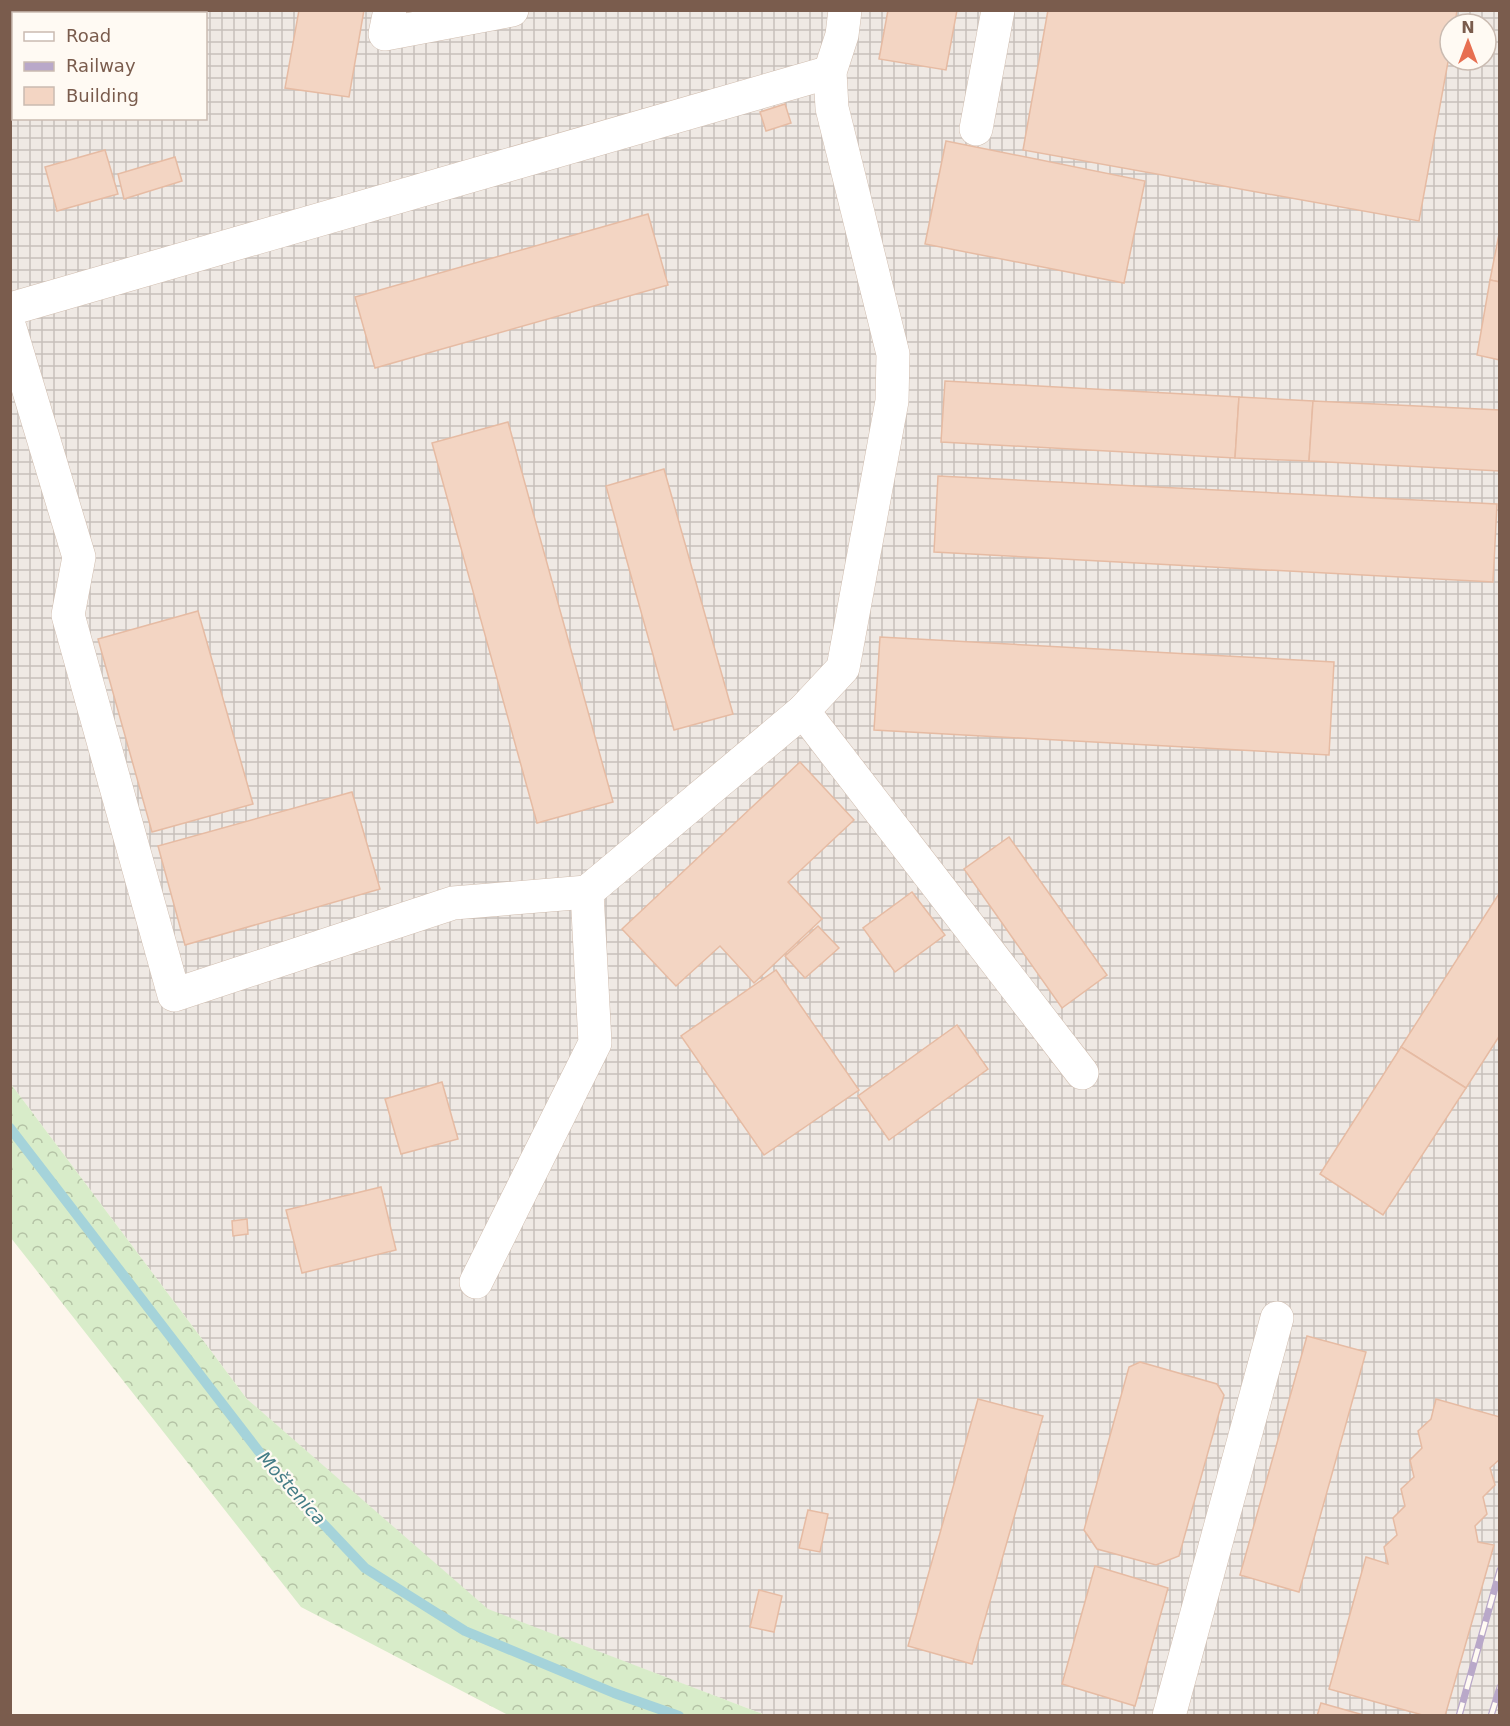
<svg xmlns="http://www.w3.org/2000/svg" width="1510" height="1726" font-family="'DejaVu Sans',sans-serif">
	<style>
		.industrial { fill: url(#industrial-grid); fill-rule: evenodd }
		.forest { fill: url(#forest-crowns) }
		.lines { fill: none; stroke-linecap: round; stroke-linejoin: round }
		.stream { stroke: #a5d3da; stroke-width: 10 }
		.building { fill: #f3d5c3; stroke: #e6bba3; stroke-width: 1.5 }
		.minor-casing { stroke: #d1beb0; stroke-width: 34 }
		.minor { stroke: #fff; stroke-width: 33 }
		.rail-casing { stroke: #b9a8c9; stroke-width: 7 }
		.rail { stroke: #fffaf3; stroke-width: 4.5; stroke-dasharray: 14; stroke-linecap: butt }
		.labels { text-anchor: middle; dominant-baseline: central; stroke-width: 4.5; stroke-linejoin: round; paint-order: stroke }
		.water-label { font-size: 18px; font-style: italic; fill: #437c86; stroke: #fffaf3 }
	</style>
	<defs>
		<pattern id="industrial-grid" width="8" height="8" patternUnits="userSpaceOnUse" patternTransform="scale(1.5)"><rect width="8" height="8" fill="#efe9e4"/><path d="M0 4h8M4 0v8" fill="none" stroke="#c7c0bb"/></pattern>
		<pattern id="forest-crowns" width="20" height="18" patternUnits="userSpaceOnUse" patternTransform="scale(1.5)"><rect width="20" height="18" fill="#d8ecc9"/><path d="M2 6a3 3 0 1 1 6 0M12 15a3 3 0 1 1 6 0" fill="none" stroke="#b4c2a5"/></pattern>
	</defs>
	<rect width="100%" height="100%" fill="#fdf6ec"/>
	<path class="industrial" d="M11 11H1499V1715H765L488 1610 247 1399 11 1084ZM14 14H206V118H14ZM1450 24H1486V60H1450Z"/>
	<polygon class="forest" points="11,1084 247,1399 488,1609 765,1715 508,1715 301,1607 11,1238"/>
	<g class="lines">
		<polyline class="stream" points="10,1128 277,1475 365,1568 465,1631 614,1693 679,1716"/>
	</g>
	<g class="building">
		<polygon points="299,10 364,10 349,97 285,88"/>
		<polygon points="888,10 957,10 946,70 879,59"/>
		<polygon points="1048,10 1457,10 1455,24 1450,24 1450,51 1419,221 1023,150"/>
		<polygon points="785,104 791,123 766,131 760,112"/>
		<polygon points="946,141 1145,181 1124,283 925,244"/>
		<polygon points="105,150 118,194 57,211 45,167"/>
		<polygon points="175,157 182,181 124,199 118,174"/>
		<polygon points="648,214 668,285 375,368 355,297"/>
		<polygon points="1500,229 1500,282 1490,280"/>
		<polygon points="1490,280 1500,282 1500,360 1477,355"/>
		<polygon points="945,381 1239,397 1235,458 941,442"/>
		<polygon points="1239,397 1313,401 1309,461 1235,458"/>
		<polygon points="1313,401 1500,410 1500,471 1309,461"/>
		<polygon points="508,422 613,802 537,823 432,443"/>
		<polygon points="664,469 733,714 674,730 606,486"/>
		<polygon points="938,476 1497,504 1493,582 934,552"/>
		<polygon points="198,611 253,804 152,832 98,639"/>
		<polygon points="880,637 1334,662 1329,755 874,730"/>
		<polygon points="800,762 854,820 788,882 822,919 754,983 720,946 676,986 622,929"/>
		<polygon points="352,792 380,889 185,945 158,846"/>
		<polygon points="1009,837 1107,975 1062,1008 964,869"/>
		<polygon points="912,892 945,935 895,972 863,928"/>
		<polygon points="1500,892 1500,1035 1466,1088 1401,1047"/>
		<polygon points="818,926 839,948 805,978 785,956"/>
		<polygon points="776,970 859,1090 764,1155 681,1036"/>
		<polygon points="957,1025 988,1069 889,1140 858,1096"/>
		<polygon points="1401,1047 1466,1088 1383,1215 1320,1174"/>
		<polygon points="442,1082 458,1139 401,1154 385,1099"/>
		<polygon points="381,1187 396,1250 302,1273 286,1210"/>
		<polygon points="247,1219 248,1234 233,1236 232,1221"/>
		<polygon points="1307,1336 1366,1352 1299,1592 1240,1575"/>
		<polygon points="1140,1362 1217,1384 1224,1395 1179,1556 1156,1565 1097,1549 1084,1530 1129,1367"/>
		<polygon points="978,1399 1043,1416 972,1664 908,1646"/>
		<polygon points="1436,1399 1500,1417 1500,1459 1490,1468 1495,1485 1483,1497 1487,1514 1475,1526 1478,1542 1494,1545 1445,1716 1426,1716 1329,1689 1366,1557 1388,1564 1384,1547 1397,1535 1393,1518 1405,1506 1401,1489 1414,1477 1410,1460 1422,1448 1418,1431 1431,1419"/>
		<polygon points="808,1510 828,1514 820,1552 799,1548"/>
		<polygon points="1095,1566 1168,1588 1135,1706 1062,1684"/>
		<polygon points="759,1590 782,1596 774,1632 750,1627"/>
		<polygon points="1321,1703 1367,1716 1317,1716"/>
	</g>
	<g class="lines">
		<defs>
			<g id="minor">
				<polyline points="390,10 385,34 512,10"/>
				<polyline points="976,129 998,10"/>
				<polyline points="10,309 830,72"/>
				<polyline points="10,328 79,557 68,615 174,995 453,903 587,892"/>
				<polyline points="803,711 1082,1073"/>
				<polyline points="476,1282 595,1043 587,892 803,711 843,668 892,401 893,354 832,108 830,72 842,35 845,10"/>
				<polyline points="1169,1716 1277,1318"/>
			</g>
		</defs>
		<use href="#minor" class="minor-casing"/>
		<use href="#minor" class="minor"/>
		<defs>
			<g id="rail">
				<polyline points="1459,1716 1500,1570"/>
				<polyline points="1491,1716 1500,1687"/>
			</g>
		</defs>
		<use href="#rail" class="rail-casing"/>
		<use href="#rail" class="rail"/>
	</g>
	<g class="labels">
		<g class="water-label">
			<text transform="translate(292 1488) rotate(48)">Moštenica</text>
		</g>
	</g>
	<rect width="1510" height="1726" fill="none" stroke="#7a5c4d" stroke-width="24"/>
	<rect x="12" y="12" width="195" height="108" fill="#fffaf3" stroke="#cabbb1" stroke-width="1.5"/>
	<rect x="24" y="32" width="30" height="9" fill="#ffffff" stroke="#cabbb1" stroke-width="1.5"/>
	<text x="66" y="42" font-size="18" fill="#7a5c4d">Road</text>
	<rect x="24" y="62" width="30" height="9" fill="#b9a8c9" stroke="#cabbb1" stroke-width="1.5"/>
	<text x="66" y="72" font-size="18" fill="#7a5c4d">Railway</text>
	<rect x="24" y="87" width="30" height="18" fill="#f3d5c3" stroke="#cabbb1" stroke-width="1.5"/>
	<text x="66" y="102" font-size="18" fill="#7a5c4d">Building</text>
	<g transform="translate(1468 42)"><circle r="28" fill="#fffaf3" stroke="#cabbb1" stroke-width="1.5"/>
	<path d="M0-4.5L10 22L0 15L-10 22Z" fill="#e76f51"/>
	<text y="-9" font-size="16" font-weight="bold" text-anchor="middle" fill="#7a5c4d">N</text>
	</g>
</svg>
